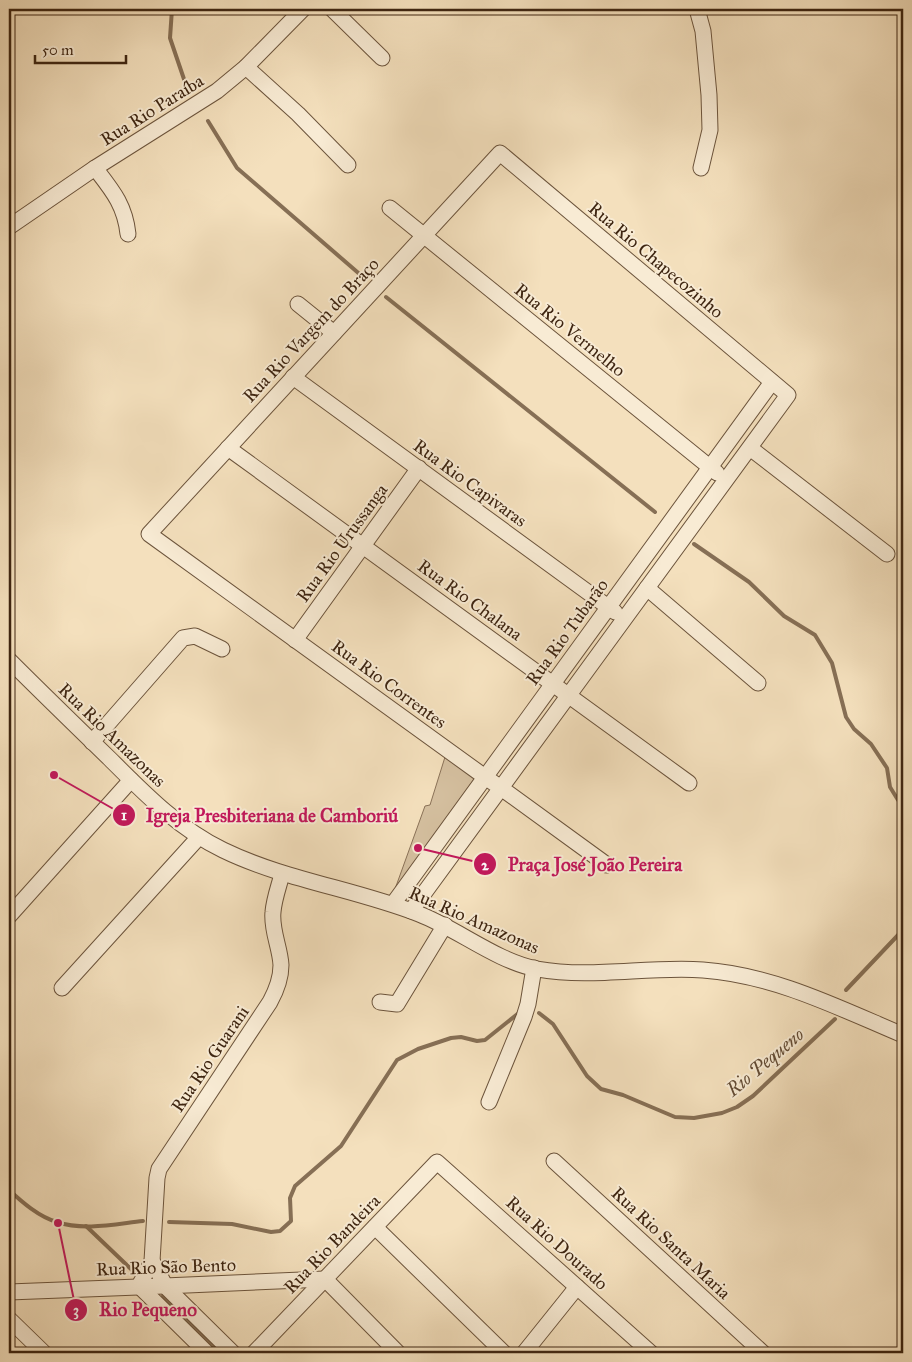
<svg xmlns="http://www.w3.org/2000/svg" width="912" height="1362" font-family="'IM FELL Great Primer',serif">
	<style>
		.green { fill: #d5c0a0; stroke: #8a7258 }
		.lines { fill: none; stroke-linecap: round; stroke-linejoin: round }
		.stream { stroke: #866f55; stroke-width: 4 }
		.minor-casing { stroke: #6c543c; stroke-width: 17 }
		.minor { stroke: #f8ebd4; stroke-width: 15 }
		.labels { text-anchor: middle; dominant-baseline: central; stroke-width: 4; stroke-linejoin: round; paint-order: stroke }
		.street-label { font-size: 18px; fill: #3e2511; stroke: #f8ebd4 }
		.water-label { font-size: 19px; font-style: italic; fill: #624a33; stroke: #f8ebd4 }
		.leader { fill: none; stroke: #c2185b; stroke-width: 2 }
		.callout-dot { fill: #c2185b; stroke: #f8ebd4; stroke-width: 2 }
		.mark-label { font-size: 15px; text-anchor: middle; font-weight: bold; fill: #fff }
		.callout-label { font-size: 19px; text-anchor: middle; font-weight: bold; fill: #c2185b; stroke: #f8ebd4; stroke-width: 4; stroke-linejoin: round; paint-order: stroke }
	</style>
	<rect width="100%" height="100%" fill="#f4e0bd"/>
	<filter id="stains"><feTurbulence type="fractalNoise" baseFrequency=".004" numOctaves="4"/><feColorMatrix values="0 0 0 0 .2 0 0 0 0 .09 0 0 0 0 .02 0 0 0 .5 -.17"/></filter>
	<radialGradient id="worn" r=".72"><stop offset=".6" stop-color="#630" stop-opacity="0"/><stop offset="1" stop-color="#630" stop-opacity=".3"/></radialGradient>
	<polygon class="green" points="445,757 475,778 395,889 425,806 430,805"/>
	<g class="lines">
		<g class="stream">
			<polyline points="172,9 170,38 187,88"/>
			<polyline points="208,121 237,168 363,277"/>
			<polyline points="386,297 655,512"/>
			<polyline points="694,544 749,582 784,616 815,635 832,663 846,717 854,729 871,744 887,768 890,787 898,800 903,804"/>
			<polyline points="846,990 900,933 903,931"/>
			<polyline points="539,1013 553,1024 587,1076 601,1089 623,1095 675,1117 694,1118 722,1113 737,1107 753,1096 835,1019"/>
			<path d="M9 1190C22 1202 39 1217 57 1222 84 1231 115 1224 143 1221"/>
			<polyline points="169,1222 232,1224 271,1232 280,1231 291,1221 290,1198 295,1186 341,1146 397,1060 418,1049 451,1038 461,1037 477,1041 485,1040 520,1012"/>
			<polyline points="86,1226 133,1271"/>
			<polyline points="163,1296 219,1353"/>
		</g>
		<defs>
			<g id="minor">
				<polyline points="332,9 382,58"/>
				<polyline points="697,9 703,31 709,95 710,130 701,168"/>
				<polyline points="246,67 298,114 348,165"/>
				<path d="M95 168C112 190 125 205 128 234"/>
				<polyline points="390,208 717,473"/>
				<polyline points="9,227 95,168 217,91 246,67 303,9"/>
				<polyline points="298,304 334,333"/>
				<polyline points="293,377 615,612"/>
				<polyline points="228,448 689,783"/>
				<polyline points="750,448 887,554"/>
				<polyline points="647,588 758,683"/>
				<polyline points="295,640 419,468"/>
				<path d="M9 660C42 693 76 726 110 759 144 793 179 829 223 850 285 880 355 889 419 914 458 929 496 961 537 969 592 979 647 966 703 970 774 975 839 1008 903 1035"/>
				<polyline points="92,742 183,638 195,636 222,649"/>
				<polyline points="393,904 772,382"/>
				<path d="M411 911C537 739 662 567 788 395L500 153 149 534 485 777 501 788 607 865"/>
				<polyline points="9,916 131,780"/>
				<polyline points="62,988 199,837"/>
				<polyline points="380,1002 397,1004 445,925"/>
				<polyline points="489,1102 524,1017 528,1004 534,968"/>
				<polyline points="554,1161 763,1353"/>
				<polyline points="375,1227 504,1353"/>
				<polyline points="152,1261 166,1287 233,1353"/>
				<path d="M9 1292C114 1288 220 1284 325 1279L398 1353"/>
				<polyline points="9,1319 44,1353"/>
				<path d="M207 1353 139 1286 152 1261 157 1178 159 1169 270 1002C276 991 281 979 281 965 280 947 271 930 273 912 274 899 279 886 282 874"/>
				<polyline points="254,1353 437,1162 651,1353"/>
				<polyline points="524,1353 577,1287"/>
			</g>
		</defs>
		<use href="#minor" class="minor-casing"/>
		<use href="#minor" class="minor"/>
	</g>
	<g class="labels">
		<g class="street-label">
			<text transform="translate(152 110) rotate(-32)">Rua Rio Paraíba</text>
			<text transform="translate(656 260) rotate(40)">Rua Rio Chapecozinho</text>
			<text transform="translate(311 330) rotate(-47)">Rua Rio Vargem do Braço</text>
			<text transform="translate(570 330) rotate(39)">Rua Rio Vermelho</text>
			<text transform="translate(470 483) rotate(36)">Rua Rio Capivaras</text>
			<text transform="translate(342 543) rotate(-54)">Rua Rio Urussanga</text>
			<text transform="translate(470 600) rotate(36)">Rua Rio Chalana</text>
			<text transform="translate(567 632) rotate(-54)">Rua Rio Tubarão</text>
			<text transform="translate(389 684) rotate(36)">Rua Rio Correntes</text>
			<text transform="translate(112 735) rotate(44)">Rua Rio Amazonas</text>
			<text transform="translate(474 920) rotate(24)">Rua Rio Amazonas</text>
			<text transform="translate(210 1059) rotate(-56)">Rua Rio Guarani</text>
			<text transform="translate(557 1243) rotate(42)">Rua Rio Dourado</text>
			<text transform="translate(671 1243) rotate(43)">Rua Rio Santa Maria</text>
			<text transform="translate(332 1244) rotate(-46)">Rua Rio Bandeira</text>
			<text transform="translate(166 1267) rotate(-2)">Rua Rio São Bento</text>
		</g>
		<g class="water-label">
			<text transform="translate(765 1062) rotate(-40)">Rio Pequeno</text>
		</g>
	</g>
	<path class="leader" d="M54 775L124 815M418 848L485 864M58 1223L76 1310"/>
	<g class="callout-dot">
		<circle cx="54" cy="775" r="5"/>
		<circle cx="418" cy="848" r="5"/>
		<circle cx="58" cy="1223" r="5"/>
		<circle cx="124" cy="815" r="12"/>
		<circle cx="485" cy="864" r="12"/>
		<circle cx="76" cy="1310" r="12"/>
	</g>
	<g class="mark-label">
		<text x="124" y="820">1</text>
		<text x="485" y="870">2</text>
		<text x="76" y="1315">3</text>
	</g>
	<g class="callout-label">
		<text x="272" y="822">Igreja Presbiteriana de Camboriú</text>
		<text x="595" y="871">Praça José João Pereira</text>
		<text x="148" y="1316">Rio Pequeno</text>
	</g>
	<rect width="912" height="1362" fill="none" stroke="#f4e0bd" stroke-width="30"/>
	<rect x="10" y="10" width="892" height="1342" fill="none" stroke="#3e2511" stroke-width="2.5"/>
	<rect x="15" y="15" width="882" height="1332" fill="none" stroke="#3e2511"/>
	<path d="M35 55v8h91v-8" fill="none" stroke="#3e2511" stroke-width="2.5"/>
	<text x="42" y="55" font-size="15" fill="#3e2511" stroke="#f8ebd4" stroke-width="4" paint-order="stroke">50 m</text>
	<rect width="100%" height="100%" filter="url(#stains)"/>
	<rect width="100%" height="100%" fill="url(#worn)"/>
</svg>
